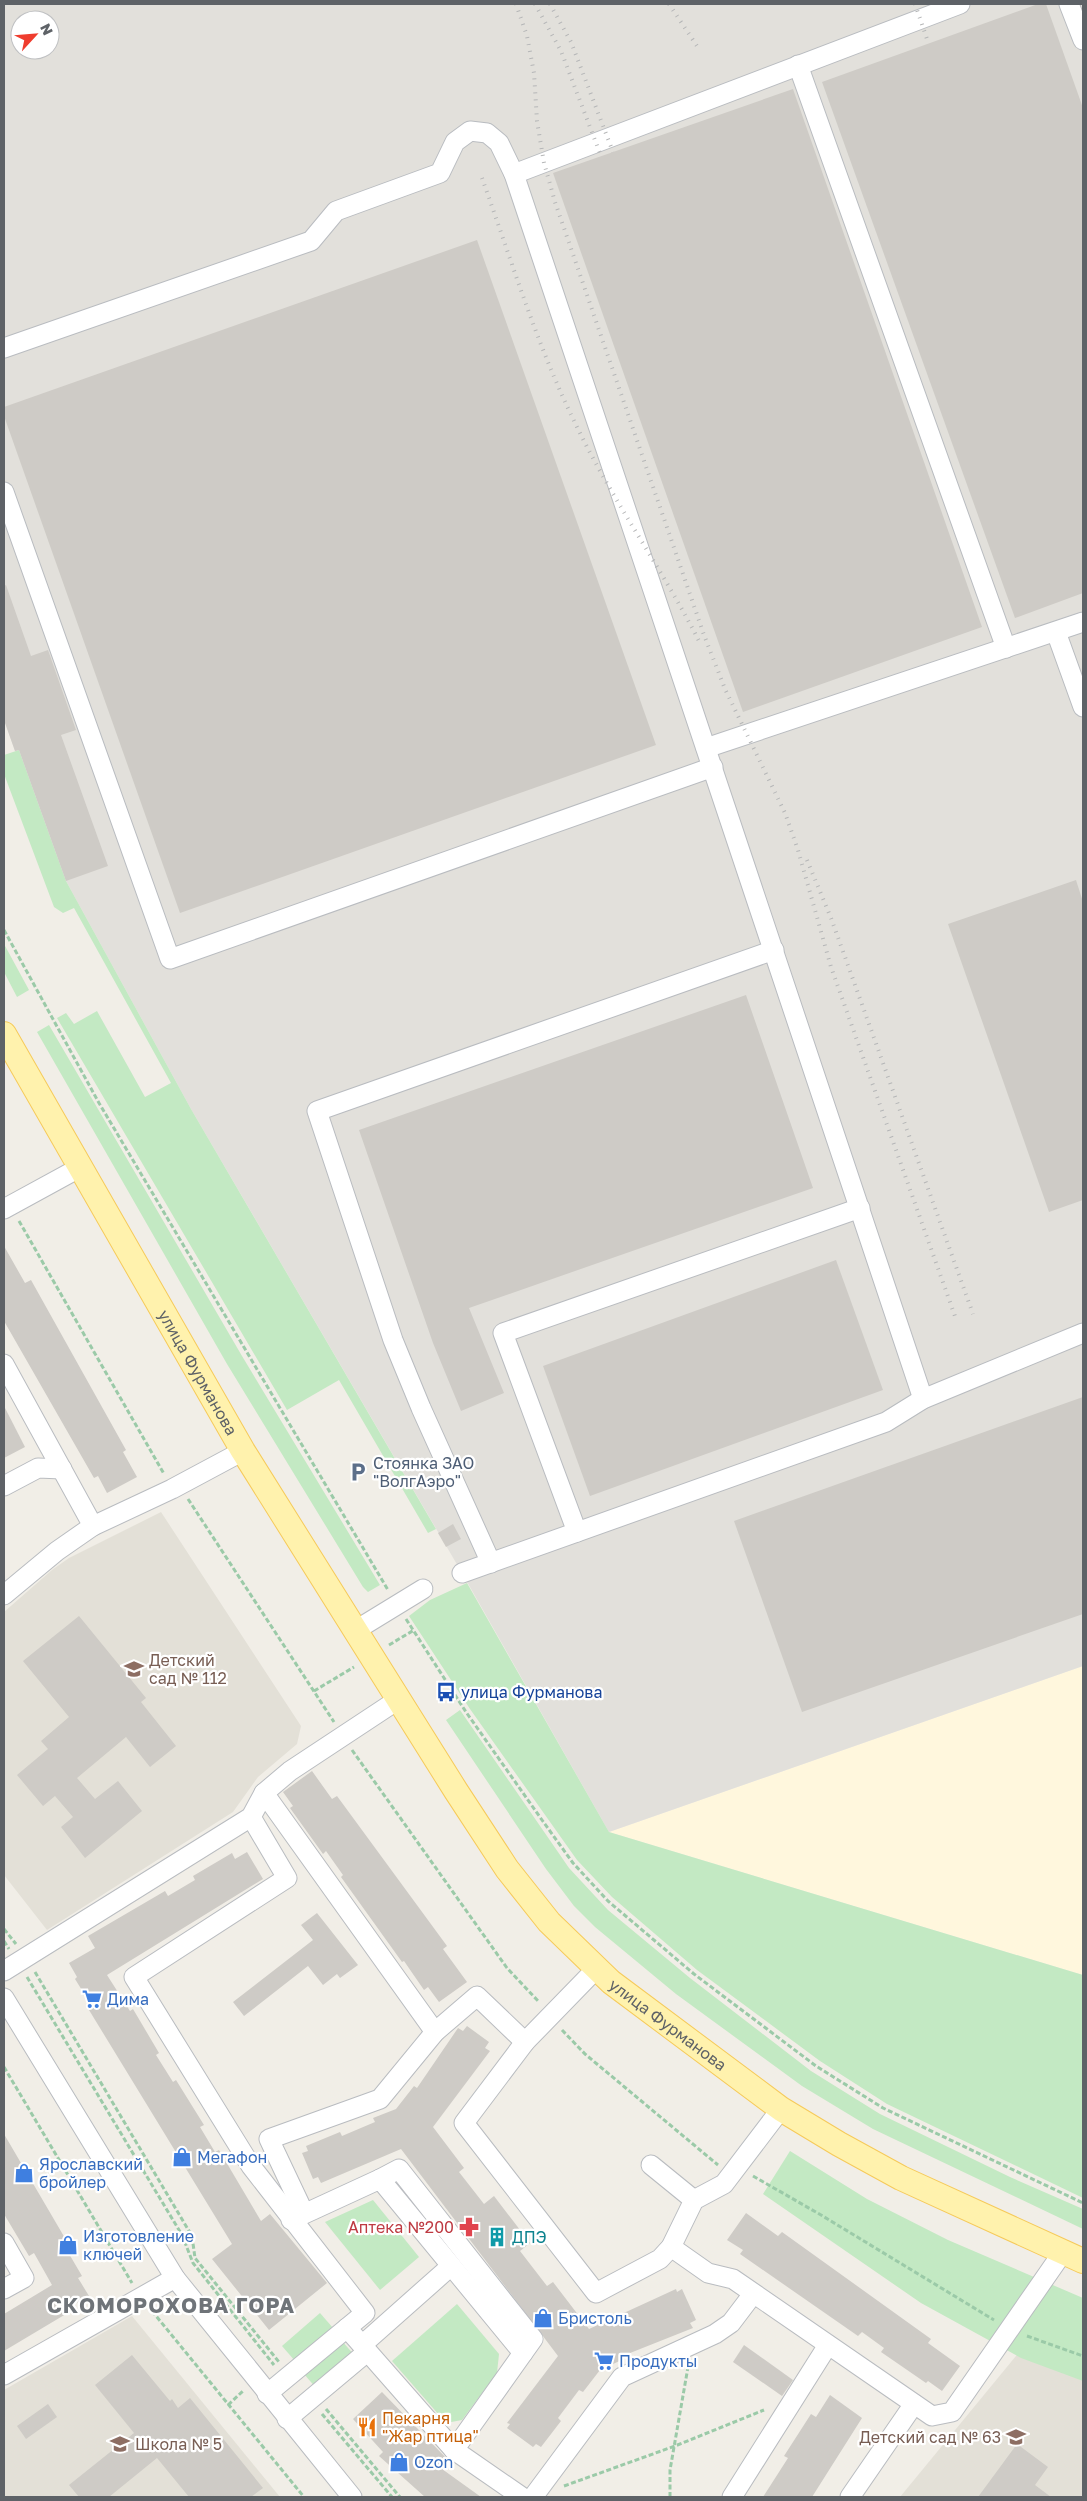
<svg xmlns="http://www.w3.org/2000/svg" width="1087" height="2501" font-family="'Golos Text',sans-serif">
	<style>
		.commercial { fill: #fff7dd }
		.industrial { fill: #e2e0db; fill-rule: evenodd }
		.education { fill: #e3e0d7 }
		.green { fill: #c3e9c3 }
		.building { fill: #cecbc6 }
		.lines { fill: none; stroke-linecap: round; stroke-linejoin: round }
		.minor-casing { stroke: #b9bcc0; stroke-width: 21 }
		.major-casing { stroke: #f6ca5a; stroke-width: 26 }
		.path { stroke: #9bcaa8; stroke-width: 3; stroke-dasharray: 5 2.5; stroke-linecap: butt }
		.minor { stroke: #fff; stroke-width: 19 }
		.major { stroke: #fff2ad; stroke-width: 24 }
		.rail { stroke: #b5b6b7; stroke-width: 4; stroke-dasharray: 1 6; stroke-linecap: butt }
		.labels { text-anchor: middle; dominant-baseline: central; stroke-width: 4.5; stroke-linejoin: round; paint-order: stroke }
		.street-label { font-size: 16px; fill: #5e6267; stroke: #fff }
		.service-label { font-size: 16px; fill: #4e5e75; stroke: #fff; text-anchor: start }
		.education-label { font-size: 16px; fill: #785e54; stroke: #fff; text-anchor: start }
		.transit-label { font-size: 16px; fill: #164399; stroke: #fff; text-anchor: start }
		.shop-label { font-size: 16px; fill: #366cbe; stroke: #fff; text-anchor: start }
		.health-label { font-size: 16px; fill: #be3a42; stroke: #fff; text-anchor: end }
		.culture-label { font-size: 16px; fill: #0d838f; stroke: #fff; text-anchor: start }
		.food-label { font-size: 16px; fill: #c56008; stroke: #fff; text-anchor: start }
		.district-label { font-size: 21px; font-weight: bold; letter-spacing: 1px; fill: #6f7479; stroke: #fff }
	</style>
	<rect width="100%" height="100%" fill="#f1eee7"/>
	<polygon class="commercial" points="1083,1666 1083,1975 609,1832"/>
	<path class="industrial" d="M4 4H1083V1666L609 1832 462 1573 191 1109 66 881 19 750 15 751 4 720ZM20 20H50V50H20Z"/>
	<g class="education">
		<polygon points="161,1512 301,1726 297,1744 258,1777 233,1812 47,1930 4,1875 4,1612 52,1570 69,1558"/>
		<polygon points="132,2316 280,2497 4,2497 4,2390"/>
		<polygon points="1020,2351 1083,2376 1083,2497 900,2497"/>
	</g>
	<g class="green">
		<polygon points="19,750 66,881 191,1109 436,1529 428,1533 339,1380 287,1410 57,1018 66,1013 74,1024 97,1011 145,1097 171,1083 74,908 63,913 54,907 4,774 4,755"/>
		<polygon points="4,944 29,990 17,997 4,972"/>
		<polygon points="49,1025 242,1356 380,1585 368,1592 363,1587 227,1364 37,1032"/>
		<polygon points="467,1583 609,1832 1083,1975 1083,2198 887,2104 820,2061 697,1970 612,1897 577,1860 470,1709 409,1616 430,1600"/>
		<polygon points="460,1710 569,1868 608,1910 690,1978 811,2071 880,2114 1010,2177 1083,2209 1083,2229 873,2129 802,2086 676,1994 595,1927 574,1906 546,1869 446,1720"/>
		<polygon points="790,2151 867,2199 948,2240 1083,2298 1083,2381 1021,2358 921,2303 763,2194"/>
		<polygon points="373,2200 419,2257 380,2290 325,2222"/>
		<polygon points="457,2304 499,2354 497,2373 462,2420 446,2423 392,2361"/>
		<polygon points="320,2313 333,2328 295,2361 282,2346"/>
		<polygon points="342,2341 355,2356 317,2389 304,2374"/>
	</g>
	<g class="building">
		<polygon points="1038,4 1046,4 1083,108 1083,593 1015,618 822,82"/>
		<polygon points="793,89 982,627 743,712 553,173"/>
		<polygon points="477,240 656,745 180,913 4,416 4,407"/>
		<polygon points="6,585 31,656 48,650 76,730 61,735 108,866 66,881 19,750 15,751 4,720 4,586"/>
		<polygon points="1076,880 1083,902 1083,1200 1049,1212 948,924"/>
		<polygon points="746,995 813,1188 469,1308 504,1393 461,1411 433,1343 359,1130"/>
		<polygon points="4,1246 25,1283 31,1280 126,1450 123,1452 137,1477 107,1493 98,1476 94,1478 4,1321"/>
		<polygon points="836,1260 883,1390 590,1496 543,1366"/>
		<polygon points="1083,1397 1083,1614 802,1712 734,1521"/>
		<polygon points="4,1406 25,1447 4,1458"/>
		<polygon points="453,1524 461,1539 446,1547 438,1533"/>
		<polygon points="79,1616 146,1698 141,1702 176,1746 150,1767 126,1737 77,1778 95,1799 118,1781 142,1811 85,1858 61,1827 73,1817 55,1796 43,1806 17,1775 48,1749 41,1741 69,1717 23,1661"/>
		<polygon points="312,1771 332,1799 337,1796 447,1946 443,1949 467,1982 439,2002 428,1987 424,1990 404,1961 402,1962 341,1877 343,1875 326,1851 323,1854 290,1808 293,1806 283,1792"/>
		<polygon points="247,1852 263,1879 107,1975 130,2011 133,2009 159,2053 156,2055 173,2082 176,2080 204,2125 200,2127 215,2152 219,2150 261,2221 270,2214 327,2283 269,2330 212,2259 232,2244 89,2010 93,2008 75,1979 77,1977 69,1963 95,1948 88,1936 165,1891 168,1896 195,1880 193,1876 232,1853 235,1859"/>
		<polygon points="317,1913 358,1965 340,1978 337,1974 323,1985 308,1966 244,2016 233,2002 313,1940 301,1925"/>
		<polygon points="467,2026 489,2042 485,2048 490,2051 433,2127 464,2168 459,2172 484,2204 494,2196 530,2243 520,2251 547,2286 553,2282 589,2329 676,2289 677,2292 682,2289 696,2320 690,2323 693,2328 625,2355 626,2358 600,2370 583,2392 579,2390 558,2418 561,2421 541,2447 536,2444 533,2447 507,2428 510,2424 507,2423 558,2356 401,2149 321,2183 318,2177 313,2179 302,2153 308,2151 306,2146 340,2132 342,2136 375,2122 373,2118 396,2109 414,2086 417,2088 458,2028 463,2031"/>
		<polygon points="4,2134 69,2245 65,2247 82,2276 78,2278 89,2296 73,2305 76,2308 4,2351 4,2314 52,2285 34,2253 29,2256 4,2214"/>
		<polygon points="746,2213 778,2236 782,2232 931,2339 928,2343 960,2366 942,2391 928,2381 926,2383 881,2352 884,2348 862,2332 858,2336 740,2254 743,2250 727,2240"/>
		<polygon points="744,2345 793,2380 782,2396 733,2362"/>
		<polygon points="132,2355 170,2401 172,2399 178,2408 190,2398 263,2488 251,2497 189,2497 157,2458 109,2497 79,2497 69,2485 134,2433 95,2385"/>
		<polygon points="382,2392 449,2461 442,2469 481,2497 425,2497 379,2456 383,2452 353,2419"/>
		<polygon points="830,2395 862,2418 812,2497 763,2497 788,2458 784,2456 811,2414 816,2417"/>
		<polygon points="48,2404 57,2417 26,2439 17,2426"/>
		<polygon points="1017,2444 1048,2467 1035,2485 1051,2497 978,2497"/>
	</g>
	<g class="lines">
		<defs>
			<g id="minor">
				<polyline points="1069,4 1083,40"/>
				<polyline points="798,65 1006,648"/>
				<polyline points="514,174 960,4"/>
				<polyline points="4,348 311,241 336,211 440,173 455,142 470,131 487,133 499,143 514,174 923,1399"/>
				<polyline points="4,492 170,959 713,767"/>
				<polyline points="1056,632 1083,707"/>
				<polyline points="706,748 1083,622"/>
				<polyline points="4,1209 79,1168"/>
				<polyline points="4,1364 93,1526"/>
				<polyline points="4,1486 38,1468 62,1469"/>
				<polyline points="577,1532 503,1333 860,1208"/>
				<polyline points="491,1563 421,1408 393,1340 317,1111 774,950"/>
				<polyline points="462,1573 886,1422 923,1399 1083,1333"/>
				<polyline points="4,1595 57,1551 93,1526 172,1489 243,1451"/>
				<polyline points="356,1630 423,1589"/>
				<polyline points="264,1793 435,2032"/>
				<polyline points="251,1817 287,1878 134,1977 251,2166 365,2313 267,2394"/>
				<polyline points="596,1969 525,2042 464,2123 596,2293 660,2259 671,2247 694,2200 724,2184 781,2109"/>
				<polyline points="4,1971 251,1817 264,1793 290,1771 399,1699"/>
				<polyline points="4,1998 175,2278 352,2497"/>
				<polyline points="651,2165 694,2200"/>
				<polyline points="380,2179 399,2169 533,2339 523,2353"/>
				<polyline points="304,2213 269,2139 380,2099 435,2032 477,1996 525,2042"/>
				<polyline points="291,2220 380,2179 523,2353 454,2450"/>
				<polyline points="4,2243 24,2278 4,2289"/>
				<polyline points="671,2247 708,2273 733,2279 932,2416 952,2412 1063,2252"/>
				<polyline points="347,2328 454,2450 522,2497"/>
				<polyline points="362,2345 451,2266"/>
				<polyline points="4,2375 175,2278"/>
				<polyline points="287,2419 367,2352"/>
				<polyline points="533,2497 622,2377 715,2334 731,2323 753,2294"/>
				<polyline points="732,2497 828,2345"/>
				<polyline points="850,2497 914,2404"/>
			</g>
			<g id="major">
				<path id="s1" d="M4 1034 243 1451 456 1791 507 1869 549 1922 611 1982 781 2109 839 2144 901 2178 1083 2261"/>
			</g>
		</defs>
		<use href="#minor" class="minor-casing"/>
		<use href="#major" class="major-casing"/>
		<g class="path">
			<polyline points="4,930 99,1103 388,1590"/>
			<polyline points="19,1221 164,1474"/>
			<polyline points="188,1499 334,1722"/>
			<polyline points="406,1619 466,1712 542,1820 573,1863 608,1901 694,1974 816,2066 883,2108 1083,2203"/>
			<polyline points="389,1645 414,1630"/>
			<polyline points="314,1691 354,1667"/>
			<polyline points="352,1750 507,1968 539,2002"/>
			<polyline points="4,1929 16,1944"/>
			<polyline points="4,1941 9,1949"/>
			<polyline points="35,1972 192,2236 195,2258 279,2362"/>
			<polyline points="27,1977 182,2235 193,2263 274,2365"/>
			<polyline points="562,2030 585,2054 718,2165"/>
			<polyline points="4,2067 132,2283"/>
			<polyline points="753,2176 821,2215 994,2320"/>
			<polyline points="152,2311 304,2497"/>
			<polyline points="1027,2336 1083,2356"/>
			<polyline points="228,2405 243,2391"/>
			<polyline points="326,2409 400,2497"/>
			<polyline points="322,2414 392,2497"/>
			<polyline points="564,2486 675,2446 764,2410"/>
			<polyline points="670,2497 670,2470 688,2367"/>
		</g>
		<use href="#minor" class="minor"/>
		<use href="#major" class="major"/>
		<g class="rail">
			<polyline points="516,4 527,36 534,73 537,121 544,163 555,202 704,635 725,689 785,813 798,850 831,967 956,1319"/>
			<polyline points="535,4 561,51 601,156"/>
			<polyline points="550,4 571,42 613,152"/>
			<polyline points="669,4 699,49"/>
			<polyline points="915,4 927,39"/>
			<path d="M482 178C512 262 538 349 578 429 614 503 663 570 700 643"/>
			<polyline points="807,860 831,918 973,1314"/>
		</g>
	</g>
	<defs>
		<symbol id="parking-bare" viewBox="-9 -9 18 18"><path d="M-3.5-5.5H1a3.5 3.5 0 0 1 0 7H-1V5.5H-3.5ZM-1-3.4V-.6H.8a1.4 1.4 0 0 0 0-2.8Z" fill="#5c6f8a" stroke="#fff" stroke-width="2.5" paint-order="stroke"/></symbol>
		<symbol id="school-bare" viewBox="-9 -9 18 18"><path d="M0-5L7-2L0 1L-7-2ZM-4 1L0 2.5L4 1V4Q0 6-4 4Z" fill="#8d6e63" stroke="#fff" stroke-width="2.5" paint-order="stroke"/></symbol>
		<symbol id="bus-bare" viewBox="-9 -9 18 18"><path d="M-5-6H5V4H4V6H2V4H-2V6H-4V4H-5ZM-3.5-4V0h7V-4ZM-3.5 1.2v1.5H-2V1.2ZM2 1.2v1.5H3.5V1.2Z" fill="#1a4fb4" stroke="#fff" stroke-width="2.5" paint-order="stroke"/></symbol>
		<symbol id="supermarket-bare" viewBox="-9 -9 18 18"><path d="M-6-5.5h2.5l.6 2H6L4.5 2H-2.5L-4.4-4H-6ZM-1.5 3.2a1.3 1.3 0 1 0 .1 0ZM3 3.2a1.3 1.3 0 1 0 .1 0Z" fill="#3f7fe0" stroke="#fff" stroke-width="2.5" paint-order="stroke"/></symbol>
		<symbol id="shop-bare" viewBox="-9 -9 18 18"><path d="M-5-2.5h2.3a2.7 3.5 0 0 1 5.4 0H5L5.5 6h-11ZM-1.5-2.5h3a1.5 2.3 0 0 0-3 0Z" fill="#3f7fe0" stroke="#fff" stroke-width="2.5" paint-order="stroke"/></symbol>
		<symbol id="pharmacy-bare" viewBox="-9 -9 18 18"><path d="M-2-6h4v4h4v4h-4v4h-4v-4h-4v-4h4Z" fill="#e0444e" stroke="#fff" stroke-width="2.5" paint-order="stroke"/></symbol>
		<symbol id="building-bare" viewBox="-9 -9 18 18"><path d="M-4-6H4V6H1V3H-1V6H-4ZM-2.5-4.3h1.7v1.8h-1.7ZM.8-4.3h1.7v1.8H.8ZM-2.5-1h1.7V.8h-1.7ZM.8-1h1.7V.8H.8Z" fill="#0f9aa8" stroke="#fff" stroke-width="2.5" paint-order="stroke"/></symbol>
		<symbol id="restaurant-bare" viewBox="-9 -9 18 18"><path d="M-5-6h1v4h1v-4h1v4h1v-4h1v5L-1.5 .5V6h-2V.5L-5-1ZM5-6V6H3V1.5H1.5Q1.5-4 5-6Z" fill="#e8710a" stroke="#fff" stroke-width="2.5" paint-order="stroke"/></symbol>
	</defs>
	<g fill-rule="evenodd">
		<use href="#parking-bare" x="344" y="1458" width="28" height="28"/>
		<use href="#school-bare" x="120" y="1655" width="28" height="28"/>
		<use href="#bus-bare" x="432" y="1678" width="28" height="28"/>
		<use href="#supermarket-bare" x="78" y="1985" width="28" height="28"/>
		<use href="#shop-bare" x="168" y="2143" width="28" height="28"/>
		<use href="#shop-bare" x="10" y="2159" width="28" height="28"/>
		<use href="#pharmacy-bare" x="455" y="2213" width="28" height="28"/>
		<use href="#building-bare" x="483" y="2223" width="28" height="28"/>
		<use href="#shop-bare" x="54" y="2231" width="28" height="28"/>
		<use href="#shop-bare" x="529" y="2304" width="28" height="28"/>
		<use href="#supermarket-bare" x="590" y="2347" width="28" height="28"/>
		<use href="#restaurant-bare" x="353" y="2413" width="28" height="28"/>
		<use href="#school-bare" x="1002" y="2423" width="28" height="28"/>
		<use href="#school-bare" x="106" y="2430" width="28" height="28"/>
		<use href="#shop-bare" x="385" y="2448" width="28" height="28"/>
	</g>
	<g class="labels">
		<g class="street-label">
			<text stroke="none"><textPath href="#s1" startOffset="390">улица Фурманова</textPath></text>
			<text stroke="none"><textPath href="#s1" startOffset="1200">улица Фурманова</textPath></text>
		</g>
		<g class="service-label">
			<text x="373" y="1463">Стоянка ЗАО<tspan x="373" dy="18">"ВолгАэро"</tspan></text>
		</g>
		<g class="education-label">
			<text x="149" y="1660">Детский<tspan x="149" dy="18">сад № 112</tspan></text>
			<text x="1001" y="2437" text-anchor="end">Детский сад № 63</text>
			<text x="135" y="2444">Школа № 5</text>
		</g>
		<g class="transit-label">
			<text x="461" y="1692">улица Фурманова</text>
		</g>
		<g class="shop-label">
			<text x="107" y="1999">Дима</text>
			<text x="197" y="2157">Мегафон</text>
			<text x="39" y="2164">Ярославский<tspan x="39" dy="18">бройлер</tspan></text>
			<text x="83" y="2236">Изготовление<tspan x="83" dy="18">ключей</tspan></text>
			<text x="558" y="2318">Бристоль</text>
			<text x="619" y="2361">Продукты</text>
			<text x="414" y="2462">Ozon</text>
		</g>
		<g class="health-label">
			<text x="454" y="2227">Аптека №200</text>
		</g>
		<g class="culture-label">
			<text x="512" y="2237">ДПЭ</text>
		</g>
		<g class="food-label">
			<text x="382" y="2418">Пекарня<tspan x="382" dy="18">"Жар птица"</tspan></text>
		</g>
		<g class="district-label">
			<text x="171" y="2305">СКОМОРОХОВА ГОРА</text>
		</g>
	</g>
	<rect width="1087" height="2501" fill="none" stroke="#5e6267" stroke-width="10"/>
	<g transform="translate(35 35) rotate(64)"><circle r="24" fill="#ffffff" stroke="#bfc0c2"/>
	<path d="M0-4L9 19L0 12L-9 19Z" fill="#ef3d2e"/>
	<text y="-8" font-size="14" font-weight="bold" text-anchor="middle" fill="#5e6267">N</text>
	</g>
</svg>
